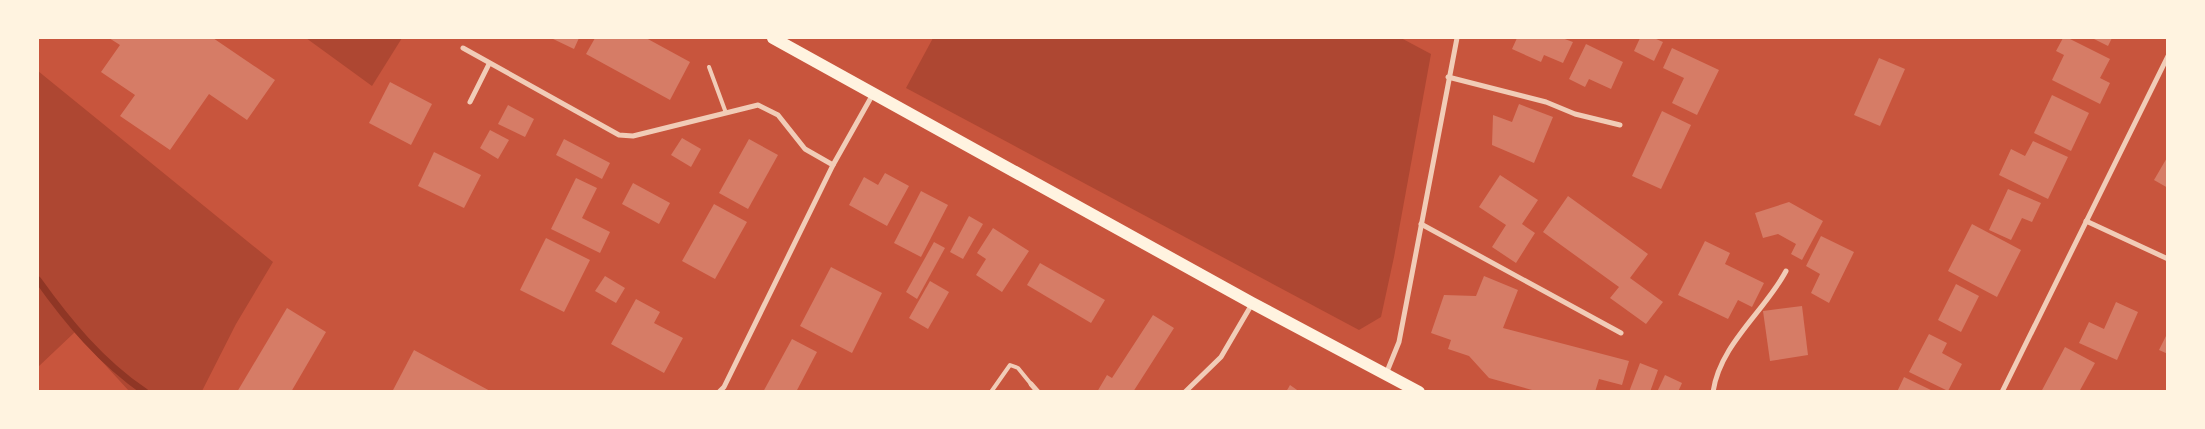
<svg xmlns="http://www.w3.org/2000/svg" width="2205" height="429" font-family="Arial,sans-serif">
	<style>
		.green { fill: #ae4732 }
		.lines { fill: none; stroke-linecap: round; stroke-linejoin: round }
		.stream { stroke: #8f3625; stroke-width: 7 }
		.building { fill: #d67c66 }
		.service { stroke: #f1ccb7; stroke-width: 4 }
		.minor { stroke: #f1ccb7; stroke-width: 5 }
		.primary { stroke: #fff3e0; stroke-width: 12 }
	</style>
	<rect width="100%" height="100%" fill="#c8553d"/>
	<g class="green">
		<polygon points="306,38 402,38 372,86"/>
		<polygon points="933,38 1401,38 1431,54 1394,257 1381,317 1359,330 906,88"/>
		<polygon points="38,71 273,262 236,324 202,391 129,391 75,332 38,367"/>
	</g>
	<g class="lines">
		<path class="stream" d="M38 280C68 322 101 362 145 392"/>
	</g>
	<g class="building">
		<polygon points="109,38 213,38 275,80 247,120 209,94 170,150 120,116 135,95 101,72 120,45"/>
		<polygon points="551,38 579,38 574,49"/>
		<polygon points="595,38 646,38 690,62 670,100 586,54"/>
		<polygon points="1517,38 1562,38 1573,42 1563,63 1544,55 1541,62 1512,49"/>
		<polygon points="1640,38 1654,38 1663,42 1654,61 1634,51"/>
		<polygon points="2063,38 2068,38 2110,59 2100,78 2110,83 2100,104 2052,80 2064,55 2056,51"/>
		<polygon points="2092,38 2112,38 2108,46"/>
		<polygon points="1586,44 1623,62 1611,89 1589,79 1585,87 1569,79"/>
		<polygon points="1672,48 1719,70 1697,115 1672,103 1684,78 1663,68"/>
		<polygon points="1879,58 1905,69 1880,126 1854,115"/>
		<polygon points="390,82 432,104 411,145 369,123"/>
		<polygon points="2052,95 2089,113 2071,151 2034,133"/>
		<polygon points="1519,104 1553,117 1534,163 1492,145 1493,115 1512,122"/>
		<polygon points="508,105 534,119 525,137 498,124"/>
		<polygon points="1662,111 1691,125 1661,189 1632,176"/>
		<polygon points="490,130 509,140 498,159 480,148"/>
		<polygon points="682,138 701,149 691,167 671,155"/>
		<polygon points="564,139 610,163 602,179 556,155"/>
		<polygon points="749,139 778,155 748,209 719,193"/>
		<polygon points="2033,141 2068,157 2048,199 1999,175 2011,149 2025,156"/>
		<polygon points="434,152 481,175 464,208 418,186"/>
		<polygon points="2168,156 2168,188 2154,180"/>
		<polygon points="885,173 909,186 887,226 849,205 864,177 878,185"/>
		<polygon points="1500,175 1538,200 1522,224 1535,233 1516,263 1492,247 1506,225 1479,207"/>
		<polygon points="576,178 597,188 582,218 610,232 600,253 551,229"/>
		<polygon points="633,183 670,203 659,224 622,204"/>
		<polygon points="2008,189 2041,203 2032,222 2022,218 2011,240 1989,230"/>
		<polygon points="921,191 948,205 921,257 894,243"/>
		<polygon points="1568,196 1648,254 1630,278 1663,302 1646,324 1610,298 1619,287 1543,232"/>
		<polygon points="1789,202 1823,221 1802,260 1791,254 1796,244 1778,234 1763,238 1755,213"/>
		<polygon points="714,204 747,222 715,279 682,261"/>
		<polygon points="969,216 983,224 963,259 950,252"/>
		<polygon points="1972,224 2021,250 1997,297 1948,271"/>
		<polygon points="993,228 1029,251 1002,292 976,275 986,259 977,253"/>
		<polygon points="1821,236 1854,252 1829,303 1811,293 1820,274 1806,266"/>
		<polygon points="546,238 590,260 564,312 520,290"/>
		<polygon points="1705,241 1730,253 1725,264 1764,283 1752,307 1738,300 1728,319 1678,295"/>
		<polygon points="934,242 945,248 917,299 906,292"/>
		<polygon points="1040,263 1105,300 1091,323 1027,285"/>
		<polygon points="831,267 882,293 852,353 800,326"/>
		<polygon points="605,276 625,288 616,303 595,291"/>
		<polygon points="1484,276 1518,290 1503,328 1629,361 1622,385 1599,379 1595,392 1539,392 1489,378 1469,356 1448,349 1451,340 1431,333 1444,295 1476,296"/>
		<polygon points="930,281 949,292 928,329 909,318"/>
		<polygon points="1956,284 1979,296 1961,332 1938,320"/>
		<polygon points="636,299 660,312 654,323 683,338 664,373 611,344"/>
		<polygon points="2116,302 2138,312 2117,360 2079,343 2089,322 2104,329"/>
		<polygon points="1802,306 1808,355 1770,361 1763,311"/>
		<polygon points="287,308 326,332 291,392 237,392"/>
		<polygon points="1153,315 1174,328 1133,392 1097,392 1107,375 1112,378"/>
		<polygon points="2168,332 2168,354 2159,350"/>
		<polygon points="1929,334 1947,343 1942,353 1962,364 1948,391 1909,372"/>
		<polygon points="792,339 817,352 796,392 763,392"/>
		<polygon points="2065,347 2095,363 2079,392 2041,392"/>
		<polygon points="414,350 492,392 392,392"/>
		<polygon points="1640,363 1658,370 1650,392 1629,392"/>
		<polygon points="1665,375 1682,383 1678,392 1657,392"/>
		<polygon points="1904,377 1935,392 1897,392"/>
		<polygon points="1290,385 1300,392 1286,392"/>
	</g>
	<g class="lines">
		<g class="service">
			<polyline points="709,67 726,113"/>
			<polyline points="991,392 1010,365 1018,368 1031,384"/>
		</g>
		<g class="minor">
			<polyline points="463,48 619,135 633,136 758,105 778,115 805,149 833,165"/>
			<polyline points="1448,77 1546,102 1575,114 1620,125"/>
			<polyline points="470,102 489,64"/>
			<polyline points="2086,221 2168,259"/>
			<polyline points="1421,224 1621,333"/>
			<polyline points="1386,374 1399,342 1457,38"/>
			<polyline points="1031,384 1038,392"/>
			<polyline points="719,392 724,387 833,165 873,94"/>
			<polyline points="1185,392 1221,357 1252,304"/>
			<path d="M1713 392C1720 344 1765 311 1786 271"/>
			<polyline points="2002,392 2168,56"/>
		</g>
		<polyline class="primary" points="773,38 1252,303 1419,392"/>
	</g>
	<rect width="2205" height="429" fill="none" stroke="#fff3e0" stroke-width="78"/>
</svg>
